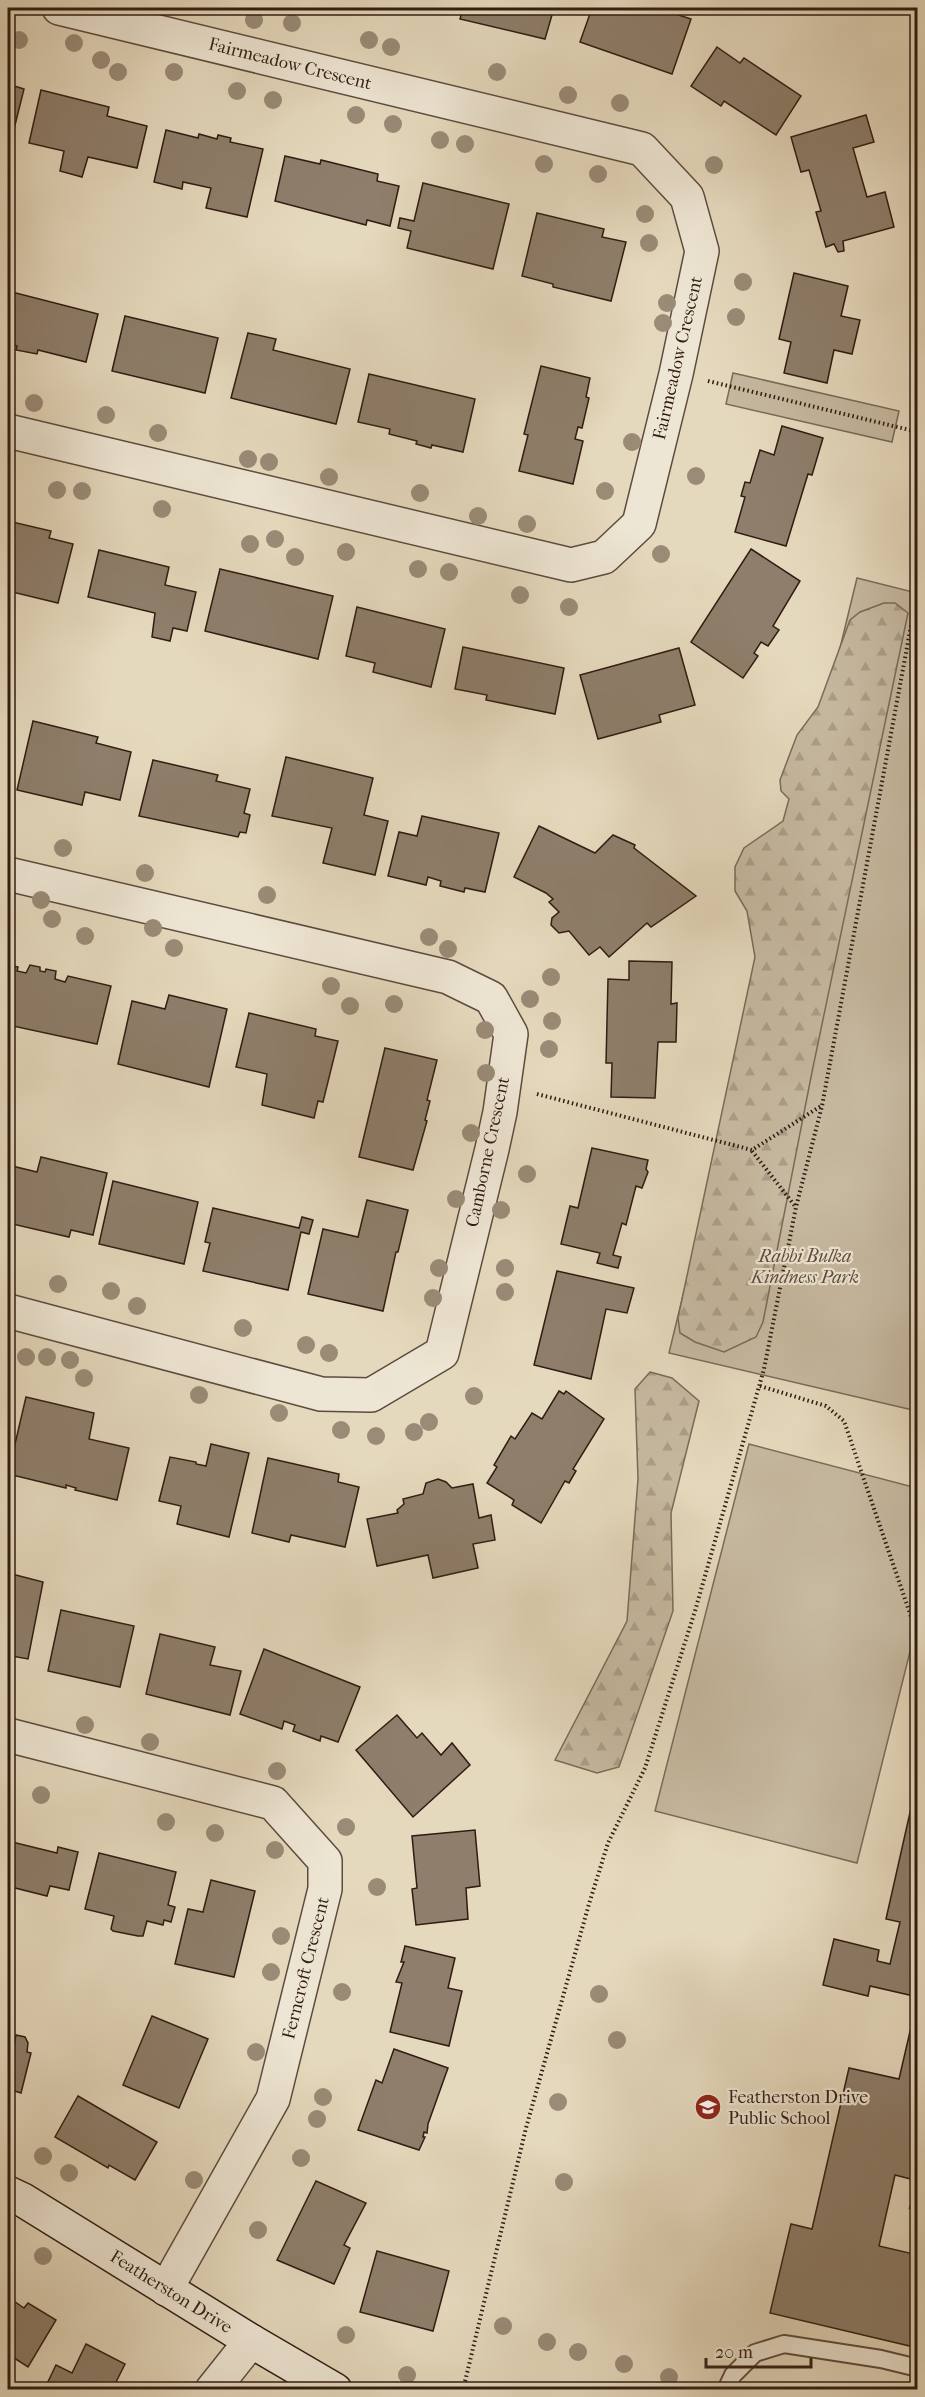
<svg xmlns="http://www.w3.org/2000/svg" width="925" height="2397" font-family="'IM FELL French Canon',serif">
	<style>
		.green { fill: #c6b9a0; stroke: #7b6a5a; stroke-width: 1.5 }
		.forest { fill: url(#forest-firs); stroke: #7b6a5a; stroke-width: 1.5 }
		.building { fill: #8e7e6b; stroke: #301c13; stroke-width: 1.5 }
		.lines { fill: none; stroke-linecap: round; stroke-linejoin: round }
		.lane-casing { stroke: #5d4b3e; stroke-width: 20 }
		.street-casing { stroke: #5d4b3e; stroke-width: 36 }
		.secondary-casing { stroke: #301c13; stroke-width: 36 }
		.path { stroke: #301c13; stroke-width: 4; stroke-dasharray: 1.5 3; stroke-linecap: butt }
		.lane { stroke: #eee6d4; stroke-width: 16 }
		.street { stroke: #eee6d4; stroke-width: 33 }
		.secondary { stroke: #eee6d4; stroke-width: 33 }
		.tree { fill: #9a8b77 }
		.labels { text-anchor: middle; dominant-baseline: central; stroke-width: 4.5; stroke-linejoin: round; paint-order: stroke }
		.street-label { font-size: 18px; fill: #301c13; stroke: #eee6d4 }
		.park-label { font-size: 18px; font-style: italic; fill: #5d4b3d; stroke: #eee6d4 }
		.poi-label { font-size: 18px; fill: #301c13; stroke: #eee6d4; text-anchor: start }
	</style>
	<defs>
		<pattern id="forest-firs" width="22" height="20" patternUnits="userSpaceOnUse" patternTransform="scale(1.5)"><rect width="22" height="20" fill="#c6b9a0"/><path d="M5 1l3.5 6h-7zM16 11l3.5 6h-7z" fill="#aa9e89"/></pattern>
	</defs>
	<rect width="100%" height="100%" fill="#e5d9bd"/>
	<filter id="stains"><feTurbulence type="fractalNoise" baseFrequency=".00333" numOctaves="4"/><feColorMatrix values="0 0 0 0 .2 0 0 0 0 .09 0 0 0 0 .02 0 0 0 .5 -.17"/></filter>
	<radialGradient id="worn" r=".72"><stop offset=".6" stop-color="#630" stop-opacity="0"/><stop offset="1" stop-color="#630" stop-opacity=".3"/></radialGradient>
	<g class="green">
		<polygon points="733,373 899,411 892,442 726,404"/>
		<polygon points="857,578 917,593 917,1411 669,1353"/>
		<polygon points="749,1444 917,1488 917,1624 857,1863 655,1811"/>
	</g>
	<g class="forest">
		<polygon points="884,603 895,603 908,613 812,1072 763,1322 756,1337 724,1352 695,1342 680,1333 678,1318 755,957 747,911 735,891 735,867 744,848 783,821 789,799 781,791 780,780 797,735 818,707 850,620 860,612"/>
		<polygon points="650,1372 672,1378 699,1401 671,1513 673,1611 619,1767 597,1773 555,1760 627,1621 638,1479 635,1389"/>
	</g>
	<g class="building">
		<polygon points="463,8 554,8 545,39 460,19"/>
		<polygon points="592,8 657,8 691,19 672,74 580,42"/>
		<polygon points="717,47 740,63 744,58 801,96 776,135 724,101 721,106 691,86"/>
		<polygon points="8,84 24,89 8,153"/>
		<polygon points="41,90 109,107 107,116 147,126 137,168 88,157 82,177 60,171 64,151 29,143"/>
		<polygon points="866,115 874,142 853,148 867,197 885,192 894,227 843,241 844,251 838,252 834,244 826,247 816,212 821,211 809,170 801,172 791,137"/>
		<polygon points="166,130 198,138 199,134 217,139 218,135 231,138 230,142 263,149 247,217 206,208 211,188 183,182 182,189 154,182"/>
		<polygon points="285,156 320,164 321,160 378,174 377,181 399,186 390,226 367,220 366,225 275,201"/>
		<polygon points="423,183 509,204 493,269 407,248 411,231 398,228 400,218 414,221"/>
		<polygon points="537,213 604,229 602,237 626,242 611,301 553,287 553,284 522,276"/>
		<polygon points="794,273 848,286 841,316 860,320 852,354 834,350 827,383 784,373 791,342 779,339"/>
		<polygon points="8,291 98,314 86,362 38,350 37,354 16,350 17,346 8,343"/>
		<polygon points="125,316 218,338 205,393 112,371"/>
		<polygon points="248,333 276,339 273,350 350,369 336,424 231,398"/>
		<polygon points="541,366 590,378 586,397 589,398 582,428 578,427 575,439 583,441 573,484 519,471 528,435 524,434"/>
		<polygon points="369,374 475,399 463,452 432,445 431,448 416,444 417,441 389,434 390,429 358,422"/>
		<polygon points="782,426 823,438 812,475 808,474 786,546 735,532 745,497 741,496 745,482 750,483 760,450 774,455"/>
		<polygon points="8,521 51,531 49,538 73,544 58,603 8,591"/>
		<polygon points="751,549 800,581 773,626 779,630 768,646 761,642 754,653 758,656 743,678 691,642"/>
		<polygon points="99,550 169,567 165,585 196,592 187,631 173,628 170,641 152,637 155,613 88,597"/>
		<polygon points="220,569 333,596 318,659 205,631"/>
		<polygon points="357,607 445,629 431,687 373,672 375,663 346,656"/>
		<polygon points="463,647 564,668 555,714 486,700 487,695 455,689"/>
		<polygon points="679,648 695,705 659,715 661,722 598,739 580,675"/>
		<polygon points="33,721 98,737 96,743 131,752 120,800 85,792 82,805 17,790"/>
		<polygon points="286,757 373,778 364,815 388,821 375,875 323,863 332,828 272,816"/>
		<polygon points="153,760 218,775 216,781 250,789 244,813 250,815 246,833 240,832 238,837 139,816"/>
		<polygon points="422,816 499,833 485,892 465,888 464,892 440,886 441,881 428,877 426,885 388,876 399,832 417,836"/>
		<polygon points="539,826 595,853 613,835 635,845 634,848 696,896 651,927 647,923 609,957 600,947 589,955 569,931 559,933 551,925 552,918 559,912 549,902 553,899 546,893 514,877"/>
		<polygon points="629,961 672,962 671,1004 677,1003 676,1042 658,1042 655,1098 611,1097 612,1063 606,1063 608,979 629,980"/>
		<polygon points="9,965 18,967 17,971 26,973 30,965 40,967 40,971 45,972 46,969 56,971 55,979 65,982 68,976 111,986 97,1044 8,1025 8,973"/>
		<polygon points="169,995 227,1009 209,1087 118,1064 132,1001 165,1009"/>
		<polygon points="249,1013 316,1029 315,1036 338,1041 323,1102 318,1101 314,1118 262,1105 267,1074 236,1067"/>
		<polygon points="385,1048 437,1060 427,1100 430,1101 425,1120 427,1121 413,1170 359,1157"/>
		<polygon points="592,1148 648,1160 646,1169 648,1172 642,1188 636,1186 626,1225 622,1223 613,1255 621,1257 618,1268 597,1263 600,1253 561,1244 570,1206 578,1208"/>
		<polygon points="41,1157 107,1173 93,1235 71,1230 69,1237 8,1223 8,1165 37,1172"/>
		<polygon points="113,1181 198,1202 184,1264 99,1244"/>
		<polygon points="367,1200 408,1210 398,1252 396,1252 383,1311 308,1294 323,1229 358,1237"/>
		<polygon points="213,1208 299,1228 302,1217 313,1220 309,1234 301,1232 288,1290 203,1271 210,1243 205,1242"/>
		<polygon points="557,1271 634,1288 627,1313 606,1309 591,1379 534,1365"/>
		<polygon points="559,1391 564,1394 566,1391 604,1419 573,1469 576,1471 569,1483 565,1481 541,1523 512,1505 514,1500 487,1483 497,1467 494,1465 511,1436 515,1439 532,1413 542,1419"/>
		<polygon points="26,1397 94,1413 89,1439 129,1448 117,1500 75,1490 76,1488 66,1485 66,1488 8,1474"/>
		<polygon points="211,1444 249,1453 229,1537 177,1524 181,1506 159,1501 170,1457 196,1462 196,1464 206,1466"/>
		<polygon points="268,1458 339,1474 338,1482 359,1487 345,1547 291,1535 289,1542 252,1533"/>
		<polygon points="438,1479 446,1482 452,1488 473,1484 479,1518 491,1515 495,1540 473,1544 478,1568 433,1578 428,1555 377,1566 367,1519 398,1513 397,1510 404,1504 403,1499 423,1494 426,1483"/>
		<polygon points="8,1573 43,1582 28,1659 12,1656 10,1662 8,1661"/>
		<polygon points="61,1610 134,1626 120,1687 48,1671"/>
		<polygon points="160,1634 215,1647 210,1665 241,1671 230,1715 146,1694"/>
		<polygon points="264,1649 360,1687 338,1742 321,1736 320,1741 293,1731 295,1725 284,1721 282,1729 240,1714"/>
		<polygon points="397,1715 417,1738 422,1733 441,1755 452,1743 470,1765 413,1817 356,1750"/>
		<polygon points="916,1786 918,1997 870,1986 868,1996 823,1985 834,1939 879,1950 877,1961 890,1964 900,1922 886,1919"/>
		<polygon points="475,1830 480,1886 466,1888 468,1919 416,1925 412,1889 417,1888 412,1836"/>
		<polygon points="8,1841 57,1853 58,1847 78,1852 69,1890 50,1886 47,1896 11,1887 10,1890 8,1890"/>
		<polygon points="99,1853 176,1872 168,1905 175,1907 171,1922 164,1920 163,1925 147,1921 143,1936 138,1936 113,1931 111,1929 114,1916 85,1909"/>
		<polygon points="211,1880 255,1891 234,1977 175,1964 188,1909 203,1912"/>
		<polygon points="405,1946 455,1958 448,1988 462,1991 449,2046 390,2032 402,1983 396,1982 404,1962 401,1962"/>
		<polygon points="918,1997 918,2181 895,2175 879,2246 918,2255 918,2348 770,2313 791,2224 812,2229 849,2068 899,2079"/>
		<polygon points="152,2016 208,2039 179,2108 123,2085"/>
		<polygon points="16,2035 25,2037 28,2043 27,2052 31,2053 21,2093 8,2089 8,2048 13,2050"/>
		<polygon points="394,2049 448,2068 428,2124 427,2133 424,2132 423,2137 425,2137 419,2150 358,2130 376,2080 382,2083"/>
		<polygon points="78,2096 157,2142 135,2180 109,2165 108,2168 55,2137"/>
		<polygon points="316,2181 366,2203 344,2245 350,2248 334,2284 277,2260"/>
		<polygon points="377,2251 449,2271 433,2331 360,2312"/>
		<polygon points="8,2297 24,2308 28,2303 56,2320 28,2367 8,2354"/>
		<polygon points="86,2344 125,2364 112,2390 44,2390 56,2365 72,2373"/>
	</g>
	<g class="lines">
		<defs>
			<polyline id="lane" points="726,2390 733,2375 755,2353 784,2344 881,2359 918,2368"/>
			<g id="street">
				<polyline points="8,431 571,565 604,557 639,524 676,374 702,251 687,197 642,149 59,8"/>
				<polyline points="8,874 448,977 491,998 511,1034 500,1112 492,1149 442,1353 371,1395 321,1394 8,1311"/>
				<polyline points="8,1735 273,1803 325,1861 325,1889 273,2099 166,2289"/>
				<polyline points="212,2390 251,2341"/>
			</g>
			<polyline id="secondary" points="8,2193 23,2200 251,2341 335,2390"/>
		</defs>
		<use href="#lane" class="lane-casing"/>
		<use href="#street" class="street-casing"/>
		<use href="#secondary" class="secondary-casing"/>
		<g class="path">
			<polyline points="708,381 918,432"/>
			<polyline points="537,1094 752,1150 821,1106"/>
			<polyline points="752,1151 795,1206"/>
			<polyline points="760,1386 826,1406 844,1421 918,1637"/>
			<polyline points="909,2207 918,2209"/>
			<polyline points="463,2390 526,2128 589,1904 608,1843 645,1768 695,1611 764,1369 796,1207 822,1106 918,588"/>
		</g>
		<use href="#lane" class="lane"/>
		<use href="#street" class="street"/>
		<use href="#secondary" class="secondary"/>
	</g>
	<g class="tree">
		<circle cx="254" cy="20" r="9"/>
		<circle cx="292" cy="23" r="9"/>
		<circle cx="19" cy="40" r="9"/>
		<circle cx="369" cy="40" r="9"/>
		<circle cx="74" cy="43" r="9"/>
		<circle cx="391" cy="47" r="9"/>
		<circle cx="101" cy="60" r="9"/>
		<circle cx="118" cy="72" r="9"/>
		<circle cx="174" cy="72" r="9"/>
		<circle cx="497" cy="72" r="9"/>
		<circle cx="237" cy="91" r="9"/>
		<circle cx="568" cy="95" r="9"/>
		<circle cx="273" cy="100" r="9"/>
		<circle cx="620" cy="103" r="9"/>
		<circle cx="356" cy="115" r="9"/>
		<circle cx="393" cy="124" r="9"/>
		<circle cx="440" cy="140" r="9"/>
		<circle cx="465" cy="144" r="9"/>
		<circle cx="544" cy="164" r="9"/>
		<circle cx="714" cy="165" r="9"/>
		<circle cx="598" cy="174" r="9"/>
		<circle cx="645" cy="214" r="9"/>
		<circle cx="649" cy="243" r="9"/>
		<circle cx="743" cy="282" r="9"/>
		<circle cx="667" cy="303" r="9"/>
		<circle cx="736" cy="317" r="9"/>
		<circle cx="663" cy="323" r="9"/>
		<circle cx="34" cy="403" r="9"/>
		<circle cx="106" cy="415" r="9"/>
		<circle cx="158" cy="433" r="9"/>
		<circle cx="632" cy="442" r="9"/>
		<circle cx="248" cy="459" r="9"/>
		<circle cx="269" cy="462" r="9"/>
		<circle cx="696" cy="476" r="9"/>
		<circle cx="329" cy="477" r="9"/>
		<circle cx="57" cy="490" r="9"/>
		<circle cx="82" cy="491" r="9"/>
		<circle cx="605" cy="491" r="9"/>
		<circle cx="420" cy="493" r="9"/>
		<circle cx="162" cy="509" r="9"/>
		<circle cx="478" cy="516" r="9"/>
		<circle cx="527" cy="524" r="9"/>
		<circle cx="275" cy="539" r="9"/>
		<circle cx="250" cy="544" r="9"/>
		<circle cx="346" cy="552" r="9"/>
		<circle cx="661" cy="554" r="9"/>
		<circle cx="295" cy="557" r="9"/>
		<circle cx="418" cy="569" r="9"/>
		<circle cx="449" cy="572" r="9"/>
		<circle cx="520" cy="595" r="9"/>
		<circle cx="569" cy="607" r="9"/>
		<circle cx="63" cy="848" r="9"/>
		<circle cx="145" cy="873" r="9"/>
		<circle cx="267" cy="895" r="9"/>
		<circle cx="41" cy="900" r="9"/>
		<circle cx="52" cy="919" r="9"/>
		<circle cx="153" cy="928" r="9"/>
		<circle cx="85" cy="936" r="9"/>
		<circle cx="429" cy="937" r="9"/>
		<circle cx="174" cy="948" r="9"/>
		<circle cx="448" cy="949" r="9"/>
		<circle cx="551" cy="977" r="9"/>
		<circle cx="331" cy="986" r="9"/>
		<circle cx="530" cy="999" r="9"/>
		<circle cx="394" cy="1004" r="9"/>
		<circle cx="350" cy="1006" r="9"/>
		<circle cx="552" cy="1021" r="9"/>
		<circle cx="485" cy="1030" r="9"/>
		<circle cx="549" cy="1049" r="9"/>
		<circle cx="486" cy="1073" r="9"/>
		<circle cx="471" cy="1133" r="9"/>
		<circle cx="527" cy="1174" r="9"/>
		<circle cx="456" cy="1199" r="9"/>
		<circle cx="501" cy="1210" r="9"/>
		<circle cx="439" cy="1268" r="9"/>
		<circle cx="505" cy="1268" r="9"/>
		<circle cx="58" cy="1284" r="9"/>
		<circle cx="111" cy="1291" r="9"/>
		<circle cx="505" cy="1292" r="9"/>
		<circle cx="433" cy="1298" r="9"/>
		<circle cx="137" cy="1306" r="9"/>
		<circle cx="243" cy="1328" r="9"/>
		<circle cx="306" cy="1345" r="9"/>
		<circle cx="329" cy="1353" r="9"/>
		<circle cx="26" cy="1357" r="9"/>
		<circle cx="47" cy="1357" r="9"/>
		<circle cx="70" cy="1360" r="9"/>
		<circle cx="84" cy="1378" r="9"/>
		<circle cx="199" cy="1395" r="9"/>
		<circle cx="474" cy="1396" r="9"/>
		<circle cx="279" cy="1413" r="9"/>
		<circle cx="429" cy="1422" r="9"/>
		<circle cx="341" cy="1430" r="9"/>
		<circle cx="414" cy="1432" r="9"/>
		<circle cx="376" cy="1436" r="9"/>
		<circle cx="85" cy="1725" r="9"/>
		<circle cx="150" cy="1742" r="9"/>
		<circle cx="277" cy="1771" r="9"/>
		<circle cx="41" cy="1795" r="9"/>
		<circle cx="166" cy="1822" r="9"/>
		<circle cx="346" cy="1827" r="9"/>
		<circle cx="215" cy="1833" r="9"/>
		<circle cx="275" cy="1850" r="9"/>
		<circle cx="377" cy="1887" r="9"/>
		<circle cx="281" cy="1936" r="9"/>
		<circle cx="271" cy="1972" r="9"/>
		<circle cx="342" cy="1992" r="9"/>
		<circle cx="599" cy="1994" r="9"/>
		<circle cx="617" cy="2040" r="9"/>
		<circle cx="256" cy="2052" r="9"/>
		<circle cx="323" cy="2097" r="9"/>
		<circle cx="558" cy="2102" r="9"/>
		<circle cx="317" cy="2119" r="9"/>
		<circle cx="43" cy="2156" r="9"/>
		<circle cx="301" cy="2158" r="9"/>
		<circle cx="69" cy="2173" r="9"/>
		<circle cx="194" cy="2180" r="9"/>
		<circle cx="564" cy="2182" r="9"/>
		<circle cx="258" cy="2230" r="9"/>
		<circle cx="43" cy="2256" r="9"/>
		<circle cx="503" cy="2326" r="9"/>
		<circle cx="346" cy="2335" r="9"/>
		<circle cx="547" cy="2342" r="9"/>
		<circle cx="578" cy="2352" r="9"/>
		<circle cx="624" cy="2364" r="9"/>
		<circle cx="407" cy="2375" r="9"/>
		<circle cx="669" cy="2377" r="9"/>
	</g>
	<defs>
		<symbol id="school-disc" viewBox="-11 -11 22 22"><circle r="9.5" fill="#8f2418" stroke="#eee6d4"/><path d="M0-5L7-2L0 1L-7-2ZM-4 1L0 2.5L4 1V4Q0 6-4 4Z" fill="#fff"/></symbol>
	</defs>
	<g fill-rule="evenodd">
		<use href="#school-disc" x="693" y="2092" width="30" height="30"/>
	</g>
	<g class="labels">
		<g class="street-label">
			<text transform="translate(290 64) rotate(14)">Fairmeadow Crescent</text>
			<text transform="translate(678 358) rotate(-77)">Fairmeadow Crescent</text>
			<text transform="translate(488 1152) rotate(-78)">Camborne Crescent</text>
			<text transform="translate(306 1968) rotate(-76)">Ferncroft Crescent</text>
			<text transform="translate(171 2292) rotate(32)">Featherston Drive</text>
		</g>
		<g class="park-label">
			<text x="805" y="1256">Rabbi Bulka<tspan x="805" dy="21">Kindness Park</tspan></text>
		</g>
		<g class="poi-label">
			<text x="728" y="2097">Featherston Drive<tspan x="728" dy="21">Public School</tspan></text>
		</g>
	</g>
	<rect width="925" height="2397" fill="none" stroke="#e5d9bd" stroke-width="30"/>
	<rect x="9" y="9" width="907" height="2379" fill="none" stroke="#301c13" stroke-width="3"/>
	<rect x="15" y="15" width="895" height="2367" fill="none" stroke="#301c13" stroke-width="1.5"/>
	<path d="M706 2358v9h105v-9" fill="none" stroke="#301c13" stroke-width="3"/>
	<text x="715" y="2358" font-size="18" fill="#301c13" stroke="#eee6d4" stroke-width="4.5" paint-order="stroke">20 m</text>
	<rect width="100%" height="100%" filter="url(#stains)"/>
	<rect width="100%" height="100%" fill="url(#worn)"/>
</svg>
